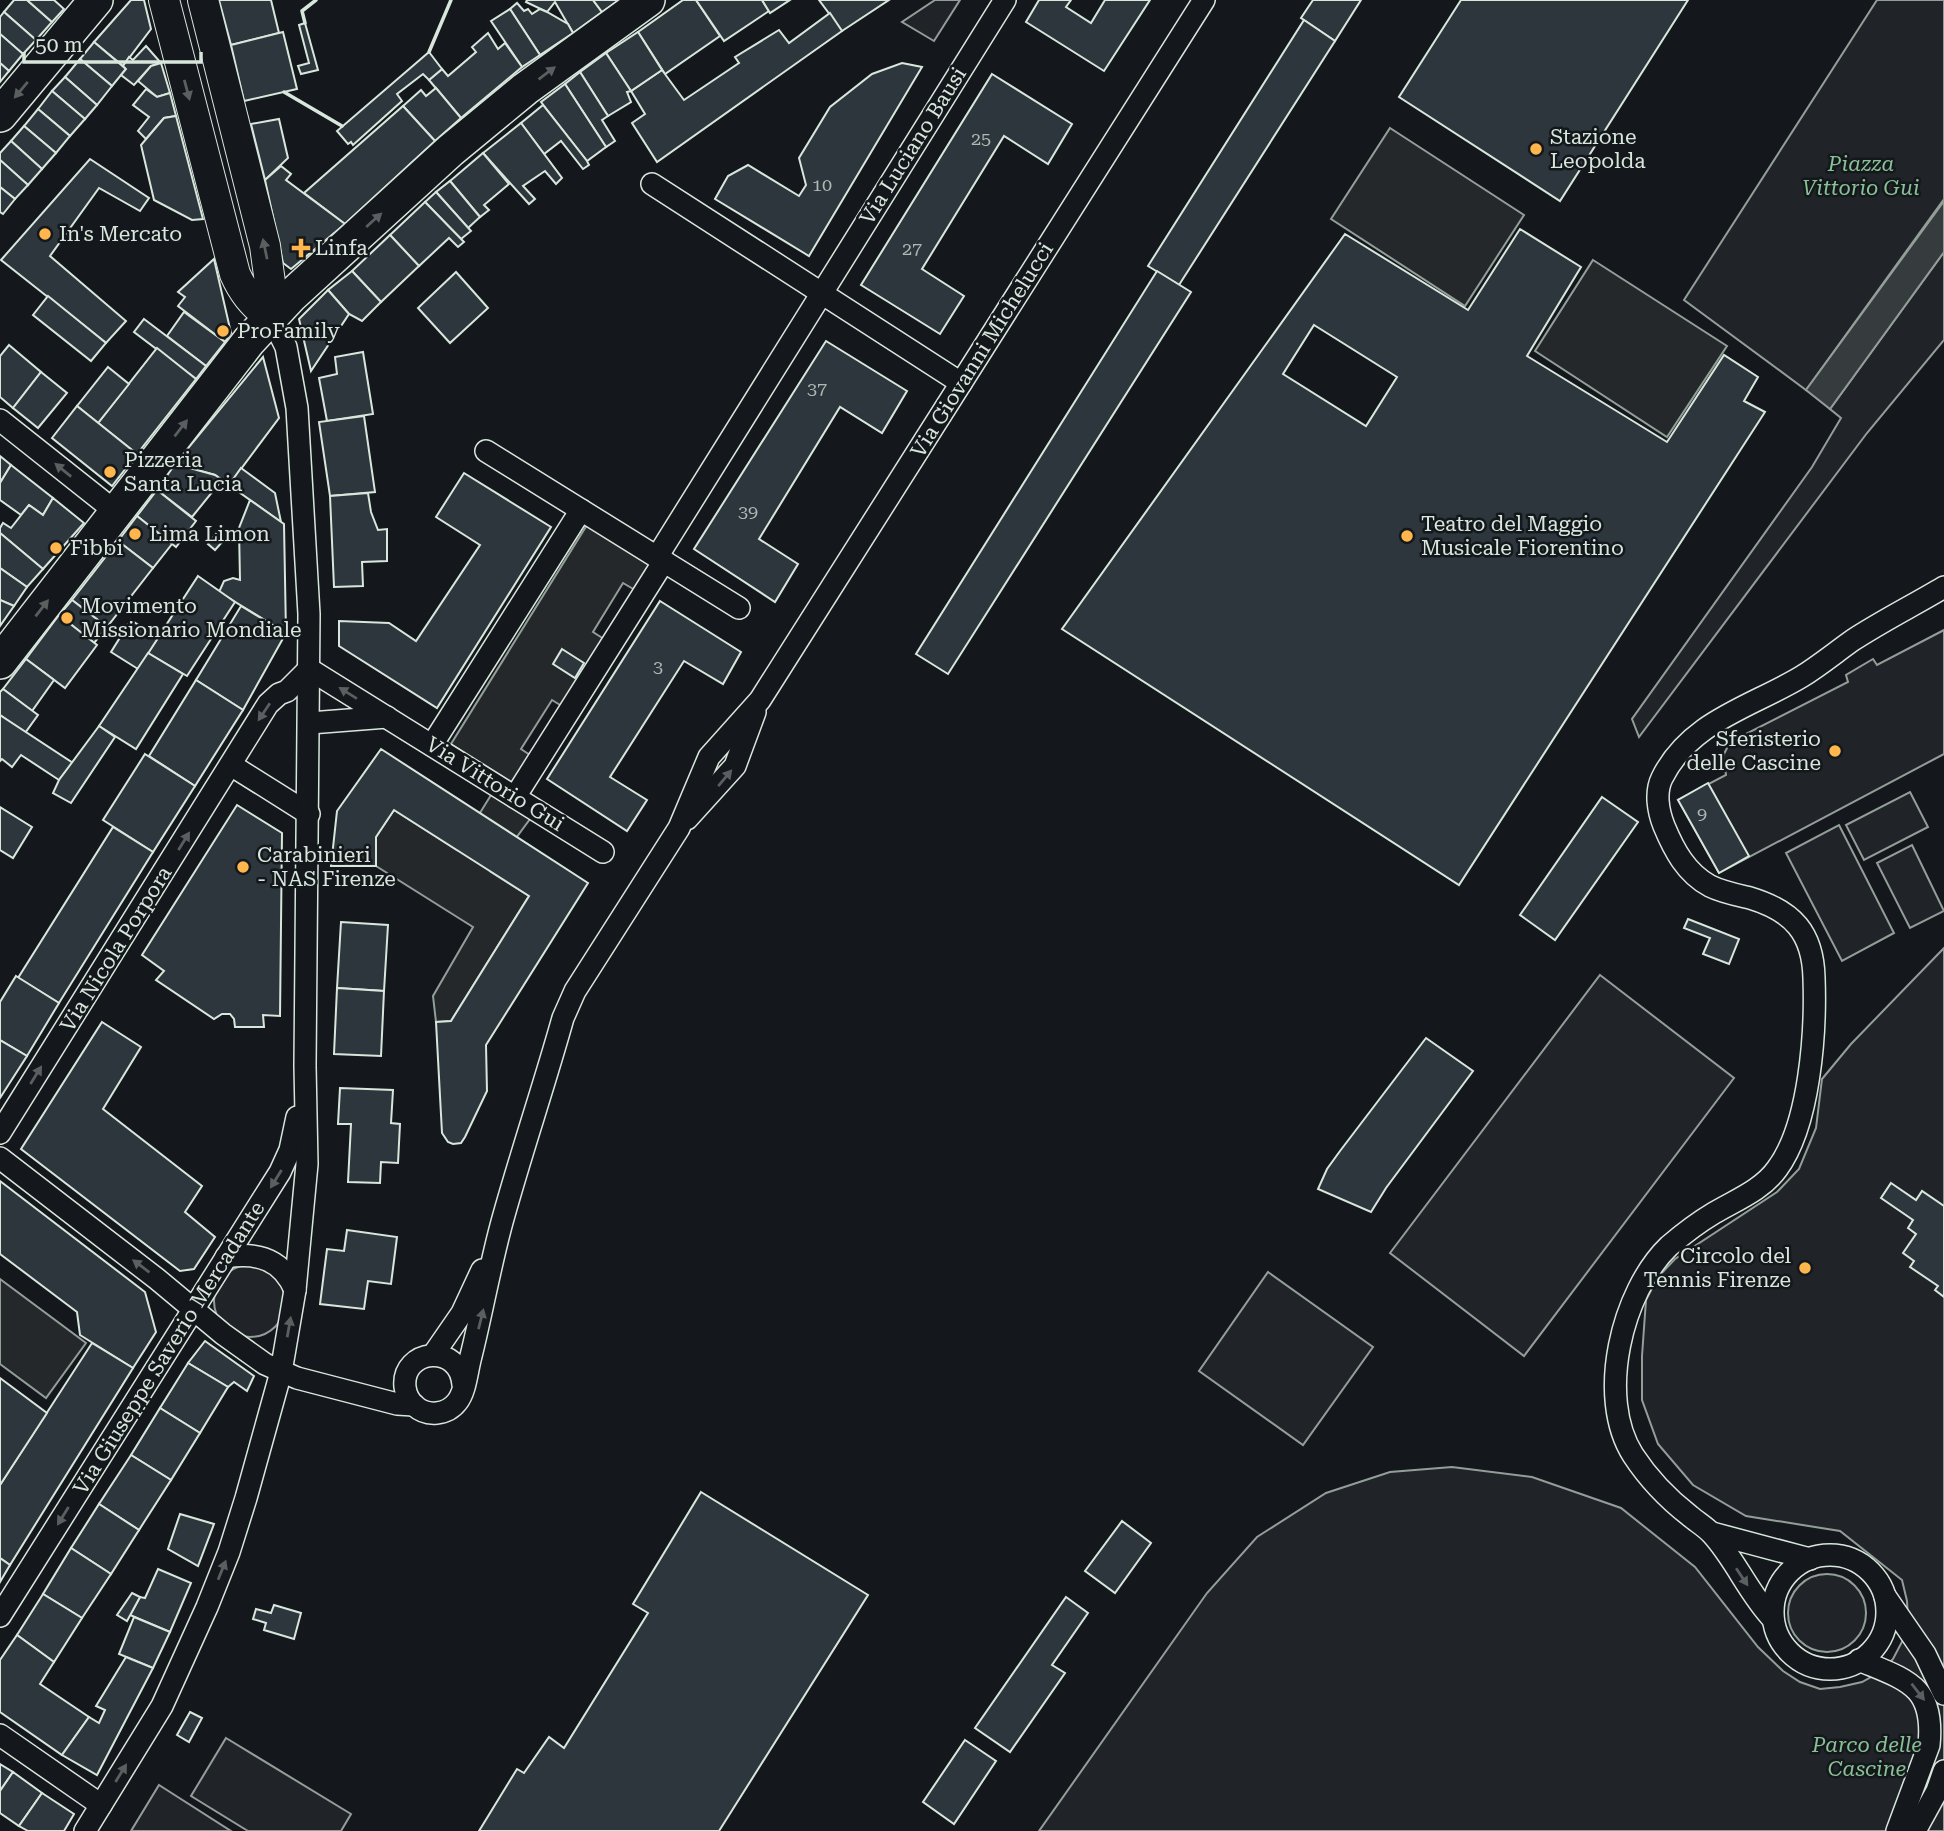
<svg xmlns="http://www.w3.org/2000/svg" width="1944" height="1831" font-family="'Roboto Serif',serif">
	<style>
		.green { fill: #202428; stroke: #939e99; stroke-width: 2 }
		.parking { fill: #24282b; stroke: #939e99; stroke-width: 2 }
		.water { fill: #363b3e; stroke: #939e99; stroke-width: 2 }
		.building { fill: #2c363c; stroke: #d8e6dc; stroke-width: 2; fill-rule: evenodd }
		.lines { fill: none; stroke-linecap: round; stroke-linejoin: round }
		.street-casing { stroke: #d8e6dc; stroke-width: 24 }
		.secondary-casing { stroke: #d8e6dc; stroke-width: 32 }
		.primary-casing { stroke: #d8e6dc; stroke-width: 36 }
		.street { stroke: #14181c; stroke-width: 21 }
		.secondary { stroke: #14181c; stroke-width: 30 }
		.primary { stroke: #14181c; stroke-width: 33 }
		.wall { stroke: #d8e6dc; stroke-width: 3.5 }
		.oneway { fill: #59605f }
		.poi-dot { fill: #ffb74d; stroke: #14181c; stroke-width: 2.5 }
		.labels { text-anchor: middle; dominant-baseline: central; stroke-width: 5; stroke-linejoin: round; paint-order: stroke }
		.number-label { font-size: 18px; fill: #adbab4 }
		.poi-label { font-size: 21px; fill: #d8e6dc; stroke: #14181c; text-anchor: start }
		.street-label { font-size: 21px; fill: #d8e6dc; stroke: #14181c }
		.park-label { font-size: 21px; font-style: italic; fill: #8ac095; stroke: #14181c }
	</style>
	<rect width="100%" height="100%" fill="#14181c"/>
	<g class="green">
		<polygon points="935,0 960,0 934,41 902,22"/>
		<polygon points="1877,0 1944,0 1944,199 1806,390 1684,300"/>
		<polygon points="1944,252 1944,340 1867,433 1639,737 1632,719 1812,467 1841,418 1830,409"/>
		<polygon points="1944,630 1944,754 1719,873 1678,800 1726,775 1723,756 1730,742 1848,682 1846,675 1873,659 1877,665"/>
		<polygon points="1910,792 1928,827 1864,860 1846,825"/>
		<polygon points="1839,825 1894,933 1842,961 1786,853"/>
		<polygon points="1912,845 1944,911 1910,928 1877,863"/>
		<polygon points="1944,948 1944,1831 1039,1831 1207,1593 1257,1537 1326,1493 1390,1472 1452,1467 1532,1477 1621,1508 1695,1567 1758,1647 1783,1671 1800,1682 1820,1689 1840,1687 1862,1682 1880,1672 1893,1659 1904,1638 1908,1619 1907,1601 1902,1580 1840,1531 1746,1516 1693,1485 1658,1444 1642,1400 1642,1356 1646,1300 1658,1277 1675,1259 1777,1192 1799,1169 1816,1128 1822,1079 1851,1044"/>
		<polygon points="1600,975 1734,1078 1524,1356 1390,1253"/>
		<circle cx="250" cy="1301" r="36"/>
		<polygon points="1268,1272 1373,1347 1303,1445 1199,1371"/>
		<circle cx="1827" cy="1613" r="39"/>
		<polygon points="226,1738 351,1814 341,1831 248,1831 191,1796"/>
		<polygon points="159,1785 231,1831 131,1831"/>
	</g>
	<g class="parking">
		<polygon points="1390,128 1524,215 1465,306 1331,219"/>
		<polygon points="1593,260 1727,346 1667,437 1535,351"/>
		<polygon points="587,525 651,565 635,590 623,583 593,632 607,641 565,708 552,700 521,749 533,757 516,785 451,744"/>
		<polygon points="491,795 530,819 491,872 529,896 451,1021 436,1022 433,996 473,927 376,866 376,837 394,810 457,850"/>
		<polygon points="0,1279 86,1343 46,1398 0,1364"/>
	</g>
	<polygon class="water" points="1944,201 1944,252 1830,409 1806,390"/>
	<g class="building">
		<polygon points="14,0 27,0 52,22 36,40 4,12"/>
		<polygon points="27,0 54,0 64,9 52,22"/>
		<polygon points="131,0 144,0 151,29 123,66 94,42"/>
		<polygon points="219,0 271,0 279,33 231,45"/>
		<polygon points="527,0 593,0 602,12 573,33 555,2 547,12 526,2"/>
		<polygon points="593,0 619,0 602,12"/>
		<polygon points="683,0 696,0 720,36 665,74 638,32"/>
		<polygon points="696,0 762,0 769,11 724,41"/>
		<polygon points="762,0 790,0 770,13"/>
		<polygon points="819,0 889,0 842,31"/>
		<polygon points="1039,0 1071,0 1066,7 1091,23 1105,0 1150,0 1104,71 1026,22"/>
		<polygon points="1313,0 1361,0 1335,41 1301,18"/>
		<polygon points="1461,0 1688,0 1560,201 1399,97"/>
		<polygon points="517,3 524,11 528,9 532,14 540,9 547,12 568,24 573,33 540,55 510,9"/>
		<polygon points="510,9 540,55 522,67 491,21"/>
		<polygon points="4,12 36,40 23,54 0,34 0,17"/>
		<polygon points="830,13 842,31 657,162 632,123 645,114 631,91 662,70 684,100 739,63 735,57 779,30 789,43"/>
		<polygon points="1304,20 1335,41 1179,285 1148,266"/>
		<polygon points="305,23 318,70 301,74 298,66 309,63 299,25"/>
		<polygon points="283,32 297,89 244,101 231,45"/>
		<polygon points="638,32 662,70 631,91 606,53"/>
		<polygon points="488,33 498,49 505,43 522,67 461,118 429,80 442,69 448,76 476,52 472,47"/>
		<polygon points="0,34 23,54 9,71 0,63"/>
		<polygon points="94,42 126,69 112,86 80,59"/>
		<polygon points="146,46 161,63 151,66 134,85 121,75 126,69 123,66 129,57 133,60"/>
		<polygon points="429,52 442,69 429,80 423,74 397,94 402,101 353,145 351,142 348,144 337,131"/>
		<polygon points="606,53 631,91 627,92 631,102 608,116 580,72"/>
		<polygon points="80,59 112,86 97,105 65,77"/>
		<polygon points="0,63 9,71 0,82"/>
		<polygon points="161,63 170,93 157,97 138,81 151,66"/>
		<polygon points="902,63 922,67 809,256 715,199 728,176 748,165 799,196 806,185 799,158 830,107 872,74"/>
		<polygon points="580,72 608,116 602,120 615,141 606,147 565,84"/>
		<polygon points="992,74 1072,124 1048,164 1004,136 922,269 964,296 940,334 861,285"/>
		<polygon points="65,77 97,105 85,119 52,91"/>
		<polygon points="565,84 606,147 587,161 541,102"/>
		<polygon points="436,88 461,118 435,141 403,106 421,90 426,96"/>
		<polygon points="146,89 157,97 170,93 176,116 164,118 146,139 138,131 149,117 133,105"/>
		<polygon points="52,91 85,119 70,136 38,109"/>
		<polygon points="543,105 587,161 589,165 583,169 561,141 544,154 521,123"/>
		<polygon points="403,106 435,141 345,224 304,193"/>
		<polygon points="38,109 70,136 56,153 24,126"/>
		<polygon points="176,116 203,219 192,220 154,200 141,145 164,118"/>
		<polygon points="279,119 288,158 265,180 251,124"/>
		<polygon points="521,123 562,178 556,184 545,171 523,186 535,199 529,204 483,153"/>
		<polygon points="24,126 56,153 42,169 11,141"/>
		<polygon points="11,141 42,169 28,185 0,160 0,153"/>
		<polygon points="483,153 509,184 484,205 489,210 480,217 450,181"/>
		<polygon points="90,159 149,198 140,211 99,188 50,256 126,321 106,343 1,260"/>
		<polygon points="0,160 28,185 15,199 0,187"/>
		<polygon points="281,166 291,174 286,180 345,224 291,269 283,263 265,180"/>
		<polygon points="450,181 480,217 468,228 436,192"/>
		<polygon points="0,187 15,199 3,214 0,212"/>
		<polygon points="436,192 471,231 461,239 425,202"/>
		<polygon points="425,202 464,242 458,247 449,238 419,266 390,235"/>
		<path d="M1520 229 1581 267 1527 356 1667 442 1724 355 1758 377 1744 401 1765 412 1459 885 1062 629 1345 234 1468 310ZM1314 325 1397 377 1366 426 1283 374Z"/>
		<polygon points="390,235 419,266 381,302 352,271"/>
		<polygon points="214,259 231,333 225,342 178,306 185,297 178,292"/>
		<polygon points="352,271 381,302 362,321 349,314 328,290"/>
		<polygon points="1157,271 1191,292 948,674 916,654"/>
		<polygon points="456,272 488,308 450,343 418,308"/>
		<polygon points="328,290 349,314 311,371 299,319"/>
		<polygon points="48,296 106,343 91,361 33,315"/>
		<polygon points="184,312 225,342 206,366 167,336"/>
		<polygon points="144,319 206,366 196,379 134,332"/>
		<polygon points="826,341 907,391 882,433 840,407 759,539 798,564 775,602 694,549"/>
		<polygon points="9,345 41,372 13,408 0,397 0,356"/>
		<polygon points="157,348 196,379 137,454 98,423"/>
		<polygon points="363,352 373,414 327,421 319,378 337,374 335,357"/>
		<polygon points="263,357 279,418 229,485 215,475 175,464"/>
		<polygon points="108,367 129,384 98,423 77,406"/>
		<polygon points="41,372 67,393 38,428 13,408"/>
		<polygon points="77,406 137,454 112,486 52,438"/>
		<polygon points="364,416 375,492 330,496 319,422"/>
		<polygon points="0,456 11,465 0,483"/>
		<polygon points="175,464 215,475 222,480 192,517 157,490"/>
		<polygon points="11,465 53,498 43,515 29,505 21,515 0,500 0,483"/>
		<polygon points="241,468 275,493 281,522 229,485"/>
		<polygon points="464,473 551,527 437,708 339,646 339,621 389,623 416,641 480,545 436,517"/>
		<polygon points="157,490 196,521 176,547 137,516"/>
		<polygon points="368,493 371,512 378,530 387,529 387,561 362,562 363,586 334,587 330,496"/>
		<polygon points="53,498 84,523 43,569 0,533 0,528 3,523 11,528 29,505 43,515"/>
		<polygon points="250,500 284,524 286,633 219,592 224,581 233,578 240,580 239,528"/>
		<polygon points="137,516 172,544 153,568 118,541"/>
		<polygon points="0,533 43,569 27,587 0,568"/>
		<polygon points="216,534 224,540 215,550 208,544"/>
		<polygon points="118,541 153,568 107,627 72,600"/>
		<polygon points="0,568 27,587 14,606 0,600"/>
		<polygon points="198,576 235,602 187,676 148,653"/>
		<polygon points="0,600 14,606 0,626"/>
		<polygon points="72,600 107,627 94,643 59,615"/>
		<polygon points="660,601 741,652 723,684 684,661 610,777 647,800 627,831 547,779"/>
		<polygon points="241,606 286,633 243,710 196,680"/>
		<polygon points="59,615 97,645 65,688 26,659"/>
		<polygon points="131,620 158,638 138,669 111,652"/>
		<polygon points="562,649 584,663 575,678 553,664"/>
		<polygon points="148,653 183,674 136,749 99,726"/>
		<polygon points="26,659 54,680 32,711 3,689"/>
		<polygon points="196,680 243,710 195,786 149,756"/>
		<polygon points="3,689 38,715 25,733 0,715 0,692"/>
		<polygon points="0,715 73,763 59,780 21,755 12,767 2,759 0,761"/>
		<polygon points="99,726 115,737 71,803 53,793 59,780"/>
		<polygon points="381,749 588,883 486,1045 487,1091 465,1137 461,1143 453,1144 448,1142 442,1133 436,1022 451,1021 529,896 394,810 376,837 376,866 331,866 337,811"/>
		<polygon points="145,754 195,786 153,852 103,820"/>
		<polygon points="1708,783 1749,856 1719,873 1678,800"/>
		<polygon points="1602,797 1638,822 1555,940 1520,915"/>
		<polygon points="237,805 282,833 280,1016 263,1015 264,1027 235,1027 234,1019 230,1014 222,1014 214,1019 156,980 164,971 142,955"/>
		<polygon points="0,807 32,827 13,858 0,850"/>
		<polygon points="113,827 153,852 59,1003 18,978"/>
		<polygon points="1688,919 1739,939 1729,964 1703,954 1710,938 1684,928"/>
		<polygon points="341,922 388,925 384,991 337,988"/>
		<polygon points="16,976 59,1003 27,1056 0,1040 0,1002"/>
		<polygon points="337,988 384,991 381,1056 334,1054"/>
		<polygon points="102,1022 141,1047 103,1109 202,1186 185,1212 215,1237 194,1269 180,1271 21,1149"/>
		<polygon points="1426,1038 1473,1071 1386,1188 1371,1212 1318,1189 1327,1169 1340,1151"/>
		<polygon points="0,1040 27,1056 0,1098"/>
		<polygon points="340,1088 393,1090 391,1123 400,1124 398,1163 381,1162 380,1183 348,1182 351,1124 338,1124"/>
		<polygon points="0,1181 145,1292 156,1332 133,1368 80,1335 77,1312 0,1254"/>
		<polygon points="1891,1183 1916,1200 1922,1191 1944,1206 1944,1297 1935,1290 1938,1286 1910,1267 1914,1261 1903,1253 1916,1234 1908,1228 1913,1220 1881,1198"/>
		<polygon points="347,1230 397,1237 391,1284 368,1281 364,1309 320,1304 327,1249 344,1251"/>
		<polygon points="205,1341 254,1376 247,1391 234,1382 228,1387 188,1363"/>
		<polygon points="92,1343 133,1368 10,1565 0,1558 0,1485"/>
		<polygon points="188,1363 228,1387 200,1433 160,1408"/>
		<polygon points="0,1378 47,1413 0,1485"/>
		<polygon points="160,1408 200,1433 171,1480 131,1455"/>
		<polygon points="131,1455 171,1480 139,1530 99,1504"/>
		<polygon points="701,1492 868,1595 719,1831 479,1831 517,1769 524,1773 549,1737 564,1748 648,1613 633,1604"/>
		<polygon points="99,1504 139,1530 111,1574 71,1548"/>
		<polygon points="180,1514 214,1524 198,1566 168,1549"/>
		<polygon points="1122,1521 1151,1543 1115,1593 1085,1571"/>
		<polygon points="71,1548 111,1574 82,1618 43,1594"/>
		<polygon points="0,1558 10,1565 0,1582"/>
		<polygon points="158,1569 191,1583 170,1632 130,1615 140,1597 145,1598"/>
		<polygon points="132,1593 140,1597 127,1621 117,1615"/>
		<polygon points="43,1594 82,1618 54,1662 17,1635"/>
		<polygon points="1066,1597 1088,1613 1052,1665 1065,1673 1010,1752 975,1728"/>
		<polygon points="274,1605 301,1613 294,1639 264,1630 266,1623 253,1619 256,1609 271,1613"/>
		<polygon points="134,1617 170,1632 153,1668 119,1654"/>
		<polygon points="17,1635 54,1662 40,1684 89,1717 62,1755 0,1712 0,1660"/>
		<polygon points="126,1657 153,1668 97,1775 62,1755 89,1717 99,1723 105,1710 96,1706"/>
		<polygon points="190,1712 202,1718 189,1742 177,1735"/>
		<polygon points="965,1740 996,1761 954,1824 923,1802"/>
		<polygon points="0,1764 13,1772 0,1791"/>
		<polygon points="13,1772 42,1793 19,1826 0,1813 0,1791"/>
		<polygon points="42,1793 74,1814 64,1831 28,1831 19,1826"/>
	</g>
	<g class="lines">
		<defs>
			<g id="street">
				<polyline points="652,184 961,383"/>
				<polyline points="0,420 116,512"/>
				<polyline points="486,451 739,608"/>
				<polyline points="657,557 1005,0"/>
				<polyline points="309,669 603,852"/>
				<polyline points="310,723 387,717"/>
				<polyline points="432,745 581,510"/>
				<polyline points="231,765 309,814"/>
				<polyline points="515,797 664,561"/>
				<polyline points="687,819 735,766 755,712"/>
				<polyline points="0,1133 268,704 279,694 287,691 309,669"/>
				<polyline points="0,1158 157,1279 223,1334 265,1364 297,1378 397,1404 414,1405"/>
				<path d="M226 1257C257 1252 282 1259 295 1290"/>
				<polyline points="433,1355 462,1313 482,1270"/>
				<path d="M463 1385C460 1342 401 1349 405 1387 406 1395 409 1401 415 1406 427 1417 447 1415 457 1402 466 1391 467 1370 471 1356 482 1312 490 1266 502 1222 521 1153 544 1086 563 1018L575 991 679 828 709 757 760 700 1204 0"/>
				<polyline points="1712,1533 1810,1559"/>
				<circle cx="1830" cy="1612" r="57"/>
				<polyline points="1885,1596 1925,1654 1944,1694"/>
				<polyline points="0,1616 280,1172 290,1150 297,1117"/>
				<path d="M1773 1619C1749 1594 1735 1559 1712 1534 1706 1527 1697 1522 1690 1516 1668 1499 1648 1478 1633 1455 1596 1397 1622 1291 1669 1246 1683 1234 1699 1222 1714 1213 1736 1200 1762 1190 1777 1169 1810 1125 1816 1032 1814 978 1813 933 1793 911 1750 898 1737 895 1722 892 1710 886 1686 873 1674 850 1664 826 1658 811 1655 792 1662 778 1690 721 1751 707 1801 677 1819 666 1836 652 1853 640 1882 621 1914 605 1944 587"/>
				<path d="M1859 1660C1906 1680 1935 1685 1929 1745L1897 1831"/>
				<polyline points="0,1735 101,1805"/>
				<polyline points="85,1831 162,1706 207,1607 229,1552 246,1498 281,1372 295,1290 307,1164 305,1066 309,614 297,408 286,347 271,317"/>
				<polyline points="1915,1831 1937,1791 1944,1771"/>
			</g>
			<path id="secondary" d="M164 0 235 274C243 292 253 306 271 317L272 297 265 246 203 0"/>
			<g id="primary">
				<polyline points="0,115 96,0"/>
				<polyline points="0,662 249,341 291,296 451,150 525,89 648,0"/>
			</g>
		</defs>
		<use href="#street" class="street-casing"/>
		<use href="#secondary" class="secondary-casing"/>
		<use href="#primary" class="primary-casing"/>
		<use href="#street" class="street"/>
		<use href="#secondary" class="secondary"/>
		<use href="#primary" class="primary"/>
		<g class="wall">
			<polyline points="305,23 302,11 316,0"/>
			<polyline points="429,52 451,0"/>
			<polyline points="284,92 342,126"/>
		</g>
	</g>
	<defs><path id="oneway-solid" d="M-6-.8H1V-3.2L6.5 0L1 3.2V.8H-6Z" transform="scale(1.75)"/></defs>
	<g class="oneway">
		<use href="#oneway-solid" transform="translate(547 73) rotate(-37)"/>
		<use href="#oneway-solid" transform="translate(21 90) rotate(130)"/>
		<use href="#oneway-solid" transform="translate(187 90) rotate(75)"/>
		<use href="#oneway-solid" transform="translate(374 220) rotate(-42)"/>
		<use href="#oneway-solid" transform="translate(265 249) rotate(-102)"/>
		<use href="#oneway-solid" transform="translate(181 428) rotate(-52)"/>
		<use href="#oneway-solid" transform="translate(63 470) rotate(-141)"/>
		<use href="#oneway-solid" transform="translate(42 608) rotate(-52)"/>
		<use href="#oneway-solid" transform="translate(348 693) rotate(-148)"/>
		<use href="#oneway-solid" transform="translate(264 712) rotate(124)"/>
		<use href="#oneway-solid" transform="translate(725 778) rotate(-50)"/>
		<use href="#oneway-solid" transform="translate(184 841) rotate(-58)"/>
		<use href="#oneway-solid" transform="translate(36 1075) rotate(-58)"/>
		<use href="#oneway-solid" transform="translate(276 1179) rotate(122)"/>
		<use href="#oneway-solid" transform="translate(141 1266) rotate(-143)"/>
		<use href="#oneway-solid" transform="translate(481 1319) rotate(-76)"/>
		<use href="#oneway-solid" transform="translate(289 1327) rotate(-80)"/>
		<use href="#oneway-solid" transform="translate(63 1516) rotate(122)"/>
		<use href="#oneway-solid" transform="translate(222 1570) rotate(-68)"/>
		<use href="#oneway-solid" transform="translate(1742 1577) rotate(56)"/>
		<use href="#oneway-solid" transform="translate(1918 1692) rotate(52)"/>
		<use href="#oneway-solid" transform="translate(121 1773) rotate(-58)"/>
	</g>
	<g class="poi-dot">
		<circle cx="1536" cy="149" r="7"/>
		<circle cx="45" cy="234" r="7"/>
		<path d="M297.5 237.5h7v7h7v7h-7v7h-7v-7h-7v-7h7z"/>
		<circle cx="223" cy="331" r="7"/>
		<circle cx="110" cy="472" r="7"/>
		<circle cx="135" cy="534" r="7"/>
		<circle cx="1407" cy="536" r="7"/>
		<circle cx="56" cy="548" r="7"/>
		<circle cx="67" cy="618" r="7"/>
		<circle cx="1835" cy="751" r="7"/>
		<circle cx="243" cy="867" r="7"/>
		<circle cx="1805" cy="1268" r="7"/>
	</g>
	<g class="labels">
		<g class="number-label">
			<text x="981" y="138">25</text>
			<text x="822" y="184">10</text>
			<text x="912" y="248">27</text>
			<text x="817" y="388">37</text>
			<text x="748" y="511">39</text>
			<text x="658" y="666">3</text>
			<text x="1702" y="813">9</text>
		</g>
		<g class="poi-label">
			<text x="1550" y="137">Stazione<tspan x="1550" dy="24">Leopolda</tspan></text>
			<text x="59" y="234">In's Mercato</text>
			<text x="315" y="248">Linfa</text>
			<text x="237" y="331">ProFamily</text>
			<text x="124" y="460">Pizzeria<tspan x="124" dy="24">Santa Lucia</tspan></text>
			<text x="1421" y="524">Teatro del Maggio<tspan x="1421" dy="24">Musicale Fiorentino</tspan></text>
			<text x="149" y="534">Lima Limon</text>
			<text x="70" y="548">Fibbi</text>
			<text x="81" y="606">Movimento<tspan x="81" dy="24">Missionario Mondiale</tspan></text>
			<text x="1821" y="739" text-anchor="end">Sferisterio<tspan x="1821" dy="24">delle Cascine</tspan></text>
			<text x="257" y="855">Carabinieri<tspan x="257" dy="24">- NAS Firenze</tspan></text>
			<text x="1791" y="1256" text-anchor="end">Circolo del<tspan x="1791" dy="24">Tennis Firenze</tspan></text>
		</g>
		<g class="street-label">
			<text transform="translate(913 146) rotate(-58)">Via Luciano Bausi</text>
			<text transform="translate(982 350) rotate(-58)">Via Giovanni Michelucci</text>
			<text transform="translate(495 784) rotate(32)">Via Vittorio Gui</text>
			<text transform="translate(116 949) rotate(-58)">Via Nicola Porpora</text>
			<text transform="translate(169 1348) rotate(-58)">Via Giuseppe Saverio Mercadante</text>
		</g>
		<g class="park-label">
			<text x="1861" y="164">Piazza<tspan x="1861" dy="24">Vittorio Gui</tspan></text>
			<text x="1867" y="1745">Parco delle<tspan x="1867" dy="24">Cascine</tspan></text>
		</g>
	</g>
	<path d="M24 52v10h177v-10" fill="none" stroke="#d8e6dc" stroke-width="3.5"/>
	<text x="35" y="52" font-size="21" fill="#d8e6dc" stroke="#14181c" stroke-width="5" paint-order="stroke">50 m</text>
</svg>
